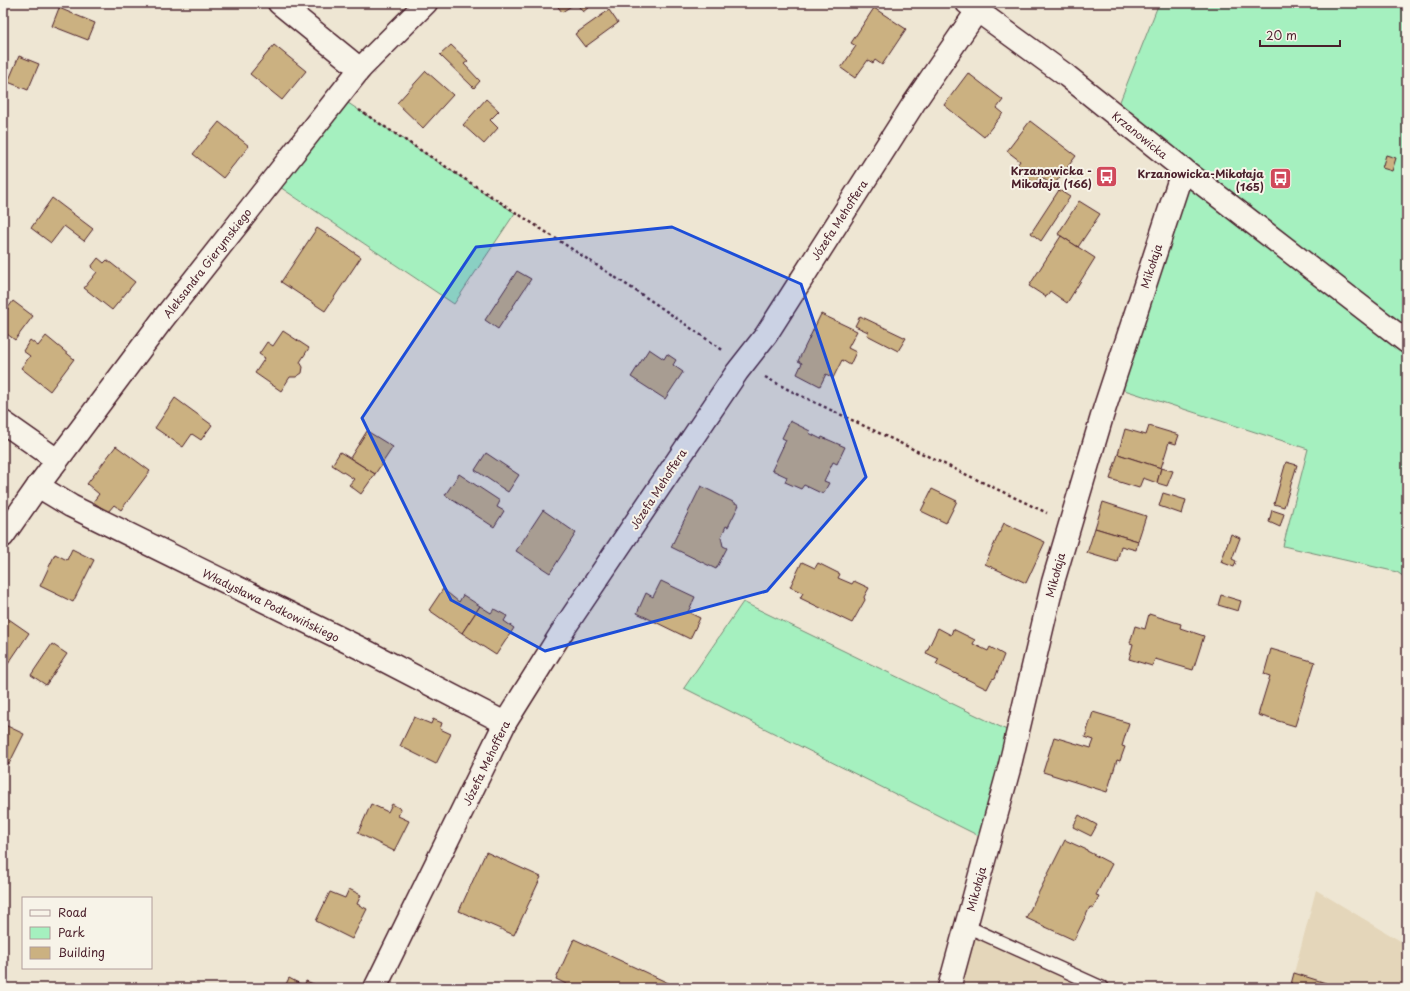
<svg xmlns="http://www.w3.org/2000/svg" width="1410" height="991" font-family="'Playpen Sans',sans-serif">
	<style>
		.built { fill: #e4d6ba }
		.green { fill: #a5f0bf; stroke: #788875 }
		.building { fill: #cbb181; stroke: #4a1f2b }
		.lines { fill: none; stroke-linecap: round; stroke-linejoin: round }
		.service-casing { stroke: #4a1f2b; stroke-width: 15 }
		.minor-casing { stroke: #4a1f2b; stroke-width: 25 }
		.tertiary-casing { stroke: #4a1f2b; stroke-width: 25 }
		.path { stroke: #4a1f2b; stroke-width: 2.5; stroke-dasharray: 3 3; stroke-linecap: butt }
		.service { stroke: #f7f3e8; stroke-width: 12 }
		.minor { stroke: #f7f3e8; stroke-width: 22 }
		.tertiary { stroke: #f7f3e8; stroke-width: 22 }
		.marked { fill: #1d4ed8; fill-opacity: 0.2; stroke: #1d4ed8; stroke-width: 3; stroke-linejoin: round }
		.labels { text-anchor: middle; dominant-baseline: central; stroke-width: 4; stroke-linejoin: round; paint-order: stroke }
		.street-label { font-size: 11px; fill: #4a1f2b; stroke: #f7f3e8 }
		.poi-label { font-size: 11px; font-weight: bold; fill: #4a1f2b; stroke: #f7f3e8; text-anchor: end }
	</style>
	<rect width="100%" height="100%" fill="#eee6d3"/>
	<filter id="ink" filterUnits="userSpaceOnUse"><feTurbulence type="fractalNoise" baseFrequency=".025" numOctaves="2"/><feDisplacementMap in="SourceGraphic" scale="8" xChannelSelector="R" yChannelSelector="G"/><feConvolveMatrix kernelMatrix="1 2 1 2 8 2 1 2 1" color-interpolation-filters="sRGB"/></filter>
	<g filter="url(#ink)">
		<g class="built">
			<polygon points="1316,890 1407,945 1407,988 1290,988"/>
			<polygon points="966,926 1117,988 949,988"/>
		</g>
		<g class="green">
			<polygon points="1159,3 1407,3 1407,579 1397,572 1283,546 1308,449 1112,386 1183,169 1115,114"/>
			<polygon points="339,97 515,213 454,304 271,181"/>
			<polygon points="743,602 1017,735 989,841 684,688"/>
		</g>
		<g class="building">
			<polygon points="555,3 594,3 583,12 576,3 562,12"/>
			<polygon points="59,8 95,23 88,40 52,26"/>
			<polygon points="874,8 906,29 882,65 875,60 873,63 868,60 855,78 841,68 856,46 851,43"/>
			<polygon points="609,10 618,23 585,47 575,34"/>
			<polygon points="274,45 306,71 282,100 250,74"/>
			<polygon points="451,45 468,61 464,64 480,81 474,88 440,55"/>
			<polygon points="19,56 39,64 28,90 8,82"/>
			<polygon points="426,71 453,95 423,128 397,103"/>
			<polygon points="968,73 1003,100 997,108 1003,113 984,137 944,105"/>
			<polygon points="486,99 499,111 490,120 498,128 484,144 463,125"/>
			<polygon points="1030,121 1076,156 1053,186 1040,176 1035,184 1015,168 1020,161 1007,151"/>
			<polygon points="219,122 249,146 223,178 193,154"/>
			<polygon points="1386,155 1396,158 1392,171 1382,168"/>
			<polygon points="1059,190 1070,197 1041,241 1031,233"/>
			<polygon points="52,198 93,229 84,241 64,226 51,243 31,228"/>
			<polygon points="1079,201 1100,214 1078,247 1058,234"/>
			<polygon points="317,228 361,257 325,311 281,282"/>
			<polygon points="1061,236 1095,258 1067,303 1050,291 1046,297 1029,286"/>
			<polygon points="98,258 104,263 107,260 135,282 112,310 84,288 97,272 91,267"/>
			<polygon points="517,271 531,279 498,329 485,320"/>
			<polygon points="13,301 33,316 15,340 3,331 3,315"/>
			<polygon points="821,314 857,331 848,348 856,352 850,365 842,360 833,378 826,374 820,386 797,374 802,363 798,361"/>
			<polygon points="860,316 906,338 898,351 867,335 868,332 855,326"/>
			<polygon points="283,331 309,348 300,362 303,367 302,373 296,377 290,377 281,391 255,373 265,358 259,354 267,342 273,346"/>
			<polygon points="46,336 74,359 50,391 21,368 30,356 23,351 30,340 38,346"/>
			<polygon points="649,349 664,359 667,354 676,360 673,365 683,372 665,399 631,377"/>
			<polygon points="175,398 212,425 201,440 192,434 183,447 155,428"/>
			<polygon points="790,421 810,431 809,433 821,439 822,437 845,447 837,464 833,462 824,481 829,483 823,494 804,485 801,489 785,482 787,477 772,470 786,440 782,438"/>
			<polygon points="1149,426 1179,435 1176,444 1169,442 1161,468 1118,454 1125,429 1146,435"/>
			<polygon points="367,431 393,447 375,474 350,458"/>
			<polygon points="116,446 150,471 121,510 114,505 108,512 93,502 99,494 87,484"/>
			<polygon points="340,452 375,474 361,494 349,485 354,479 332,465"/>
			<polygon points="486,453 519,475 508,492 475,470"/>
			<polygon points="1118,454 1161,468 1157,483 1143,478 1139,488 1110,479"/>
			<polygon points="1286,462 1297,465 1284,507 1274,504"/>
			<polygon points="1161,468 1173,471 1167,486 1157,483"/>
			<polygon points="459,474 500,501 497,507 504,511 494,527 445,495"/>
			<polygon points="701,486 739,505 728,527 726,526 721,537 723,546 727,548 716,569 671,547"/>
			<polygon points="932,489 957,501 946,523 921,511"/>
			<polygon points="1163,493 1186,500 1182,514 1159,506"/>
			<polygon points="1103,502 1146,516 1138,541 1095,528"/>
			<polygon points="543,510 576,533 550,573 516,551"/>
			<polygon points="1272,510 1284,514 1280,527 1269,522"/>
			<polygon points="1004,523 1045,542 1026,583 985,564"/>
			<polygon points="1095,528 1138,541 1136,550 1121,546 1117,562 1087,553"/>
			<polygon points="1231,534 1240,538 1232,559 1236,561 1234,567 1221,562"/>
			<polygon points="72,549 94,560 73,602 40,586 55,554 67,560"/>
			<polygon points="802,562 815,568 818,563 840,574 838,578 852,584 854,581 869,588 864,597 865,600 852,623 800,598 803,593 790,587"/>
			<polygon points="661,581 695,597 688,612 700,618 690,639 637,613 646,593 653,597"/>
			<polygon points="443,589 459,602 463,595 480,606 462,633 429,610"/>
			<polygon points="1221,595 1241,601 1238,611 1218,605"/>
			<polygon points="480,606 491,613 494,609 507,616 504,621 514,628 496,655 462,633"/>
			<polygon points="1149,614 1181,624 1180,628 1204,636 1193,670 1155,659 1152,666 1129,659 1133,644 1130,643 1135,626 1145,629"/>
			<polygon points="3,615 29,633 8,664 3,661"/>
			<polygon points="938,628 951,635 953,629 975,640 973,644 988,651 990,647 1004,655 995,678 992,679 987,689 936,664 939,659 926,653"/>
			<polygon points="52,644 67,654 46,685 31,675"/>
			<polygon points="1271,649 1315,662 1295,726 1258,715 1270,676 1264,674"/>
			<polygon points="1093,712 1129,723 1122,746 1125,747 1120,761 1117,760 1107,792 1043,772 1054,737 1091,748 1094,740 1085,737"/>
			<polygon points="414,717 431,724 433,719 442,723 440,729 451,734 436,764 400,746"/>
			<polygon points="3,724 24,734 9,764 3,760"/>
			<polygon points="371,804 388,812 392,804 401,809 398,816 409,821 394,851 358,833"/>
			<polygon points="1079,815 1097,825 1091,836 1073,827"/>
			<polygon points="1065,840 1087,850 1087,851 1112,864 1096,895 1099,896 1093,909 1090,907 1074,940 1026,918"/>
			<polygon points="486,852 541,877 514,935 459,911"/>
			<polygon points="349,889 361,895 357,904 367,909 352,939 316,921 330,892 345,898"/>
			<polygon points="574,939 679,988 574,988 556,979"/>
			<polygon points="1294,973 1326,983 1325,988 1290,988"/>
			<polygon points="289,978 304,986 306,981 316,985 315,988 284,988"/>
		</g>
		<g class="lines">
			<defs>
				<polyline id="service" points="966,926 1103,988"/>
				<g id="minor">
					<polyline points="279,3 360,69"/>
					<polyline points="3,422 57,460"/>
					<polyline points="38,486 71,506 360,648 505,723"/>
					<polyline points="3,536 38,486 163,319 360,69 426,3"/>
					<polyline points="375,988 505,723 565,627 737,372 766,335 914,103 977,11"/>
					<polyline points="949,988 1009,769 1053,582 1103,413 1183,169"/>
				</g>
				<polyline id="tertiary" points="967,3 1067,76 1183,169 1407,342"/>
			</defs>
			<use href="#service" class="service-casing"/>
			<use href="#minor" class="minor-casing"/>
			<use href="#tertiary" class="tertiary-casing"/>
			<g class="path">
				<polyline points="359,110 653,302 724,351"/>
				<polyline points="765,377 791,391 1047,513"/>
			</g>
			<use href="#service" class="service"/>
			<use href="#minor" class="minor"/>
			<use href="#tertiary" class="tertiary"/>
		</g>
	</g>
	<path class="marked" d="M672 227 801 284 866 477 767 591 545 651 451 600 362 418 476 247Z"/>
	<defs>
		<symbol id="bus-square" viewBox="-11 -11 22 22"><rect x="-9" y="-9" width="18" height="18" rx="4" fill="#d1495b" stroke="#f7f3e8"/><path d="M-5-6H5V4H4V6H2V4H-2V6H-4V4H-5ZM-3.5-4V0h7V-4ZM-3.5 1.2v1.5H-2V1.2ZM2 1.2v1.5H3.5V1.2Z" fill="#fff"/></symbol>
	</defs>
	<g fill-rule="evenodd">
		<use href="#bus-square" x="1094" y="164" width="25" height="25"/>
		<use href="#bus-square" x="1268" y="166" width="25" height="25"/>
	</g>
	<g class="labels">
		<g class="street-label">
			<text transform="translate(1140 135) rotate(39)">Krzanowicka</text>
			<text transform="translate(839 220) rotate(-57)">Józefa Mehoffera</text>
			<text transform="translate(207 263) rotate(-52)">Aleksandra Gierymskiego</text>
			<text transform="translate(1151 266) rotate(-72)">Mikołaja</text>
			<text transform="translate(658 489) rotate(-57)">Józefa Mehoffera</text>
			<text transform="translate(1055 575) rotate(-75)">Mikołaja</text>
			<text transform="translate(271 605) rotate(26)">Władysława Podkowińskiego</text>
			<text transform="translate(486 763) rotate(-64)">Józefa Mehoffera</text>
			<text transform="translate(976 889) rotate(-75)">Mikołaja</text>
		</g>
		<g class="poi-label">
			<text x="1092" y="170">Krzanowicka -<tspan x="1092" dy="13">Mikołaja (166)</tspan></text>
			<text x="1264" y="173">Krzanowicka-Mikołaja<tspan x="1264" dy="13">(165)</tspan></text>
		</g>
	</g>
	<rect width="1410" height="991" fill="none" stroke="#f7f3e8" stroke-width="16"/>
	<rect x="8" y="8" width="1394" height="975" fill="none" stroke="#4a1f2b" stroke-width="1.5" filter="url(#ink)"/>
	<rect x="22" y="897" width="130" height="72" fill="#f7f3e8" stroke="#b29e9c"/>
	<rect x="30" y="910" width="20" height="6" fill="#f7f3e8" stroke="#b29e9c"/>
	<text x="58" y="917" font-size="12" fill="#4a1f2b">Road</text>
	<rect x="30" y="927" width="20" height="12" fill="#a5f0bf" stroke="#b29e9c"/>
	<text x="58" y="937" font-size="12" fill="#4a1f2b">Park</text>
	<rect x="30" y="947" width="20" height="12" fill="#cbb181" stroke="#b29e9c"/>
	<text x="58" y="957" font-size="12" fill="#4a1f2b">Building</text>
	<path d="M1260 40v6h80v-6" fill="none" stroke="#4a1f2b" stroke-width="2"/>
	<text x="1266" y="40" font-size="12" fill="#4a1f2b" stroke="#f7f3e8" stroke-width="3" paint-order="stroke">20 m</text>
</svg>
